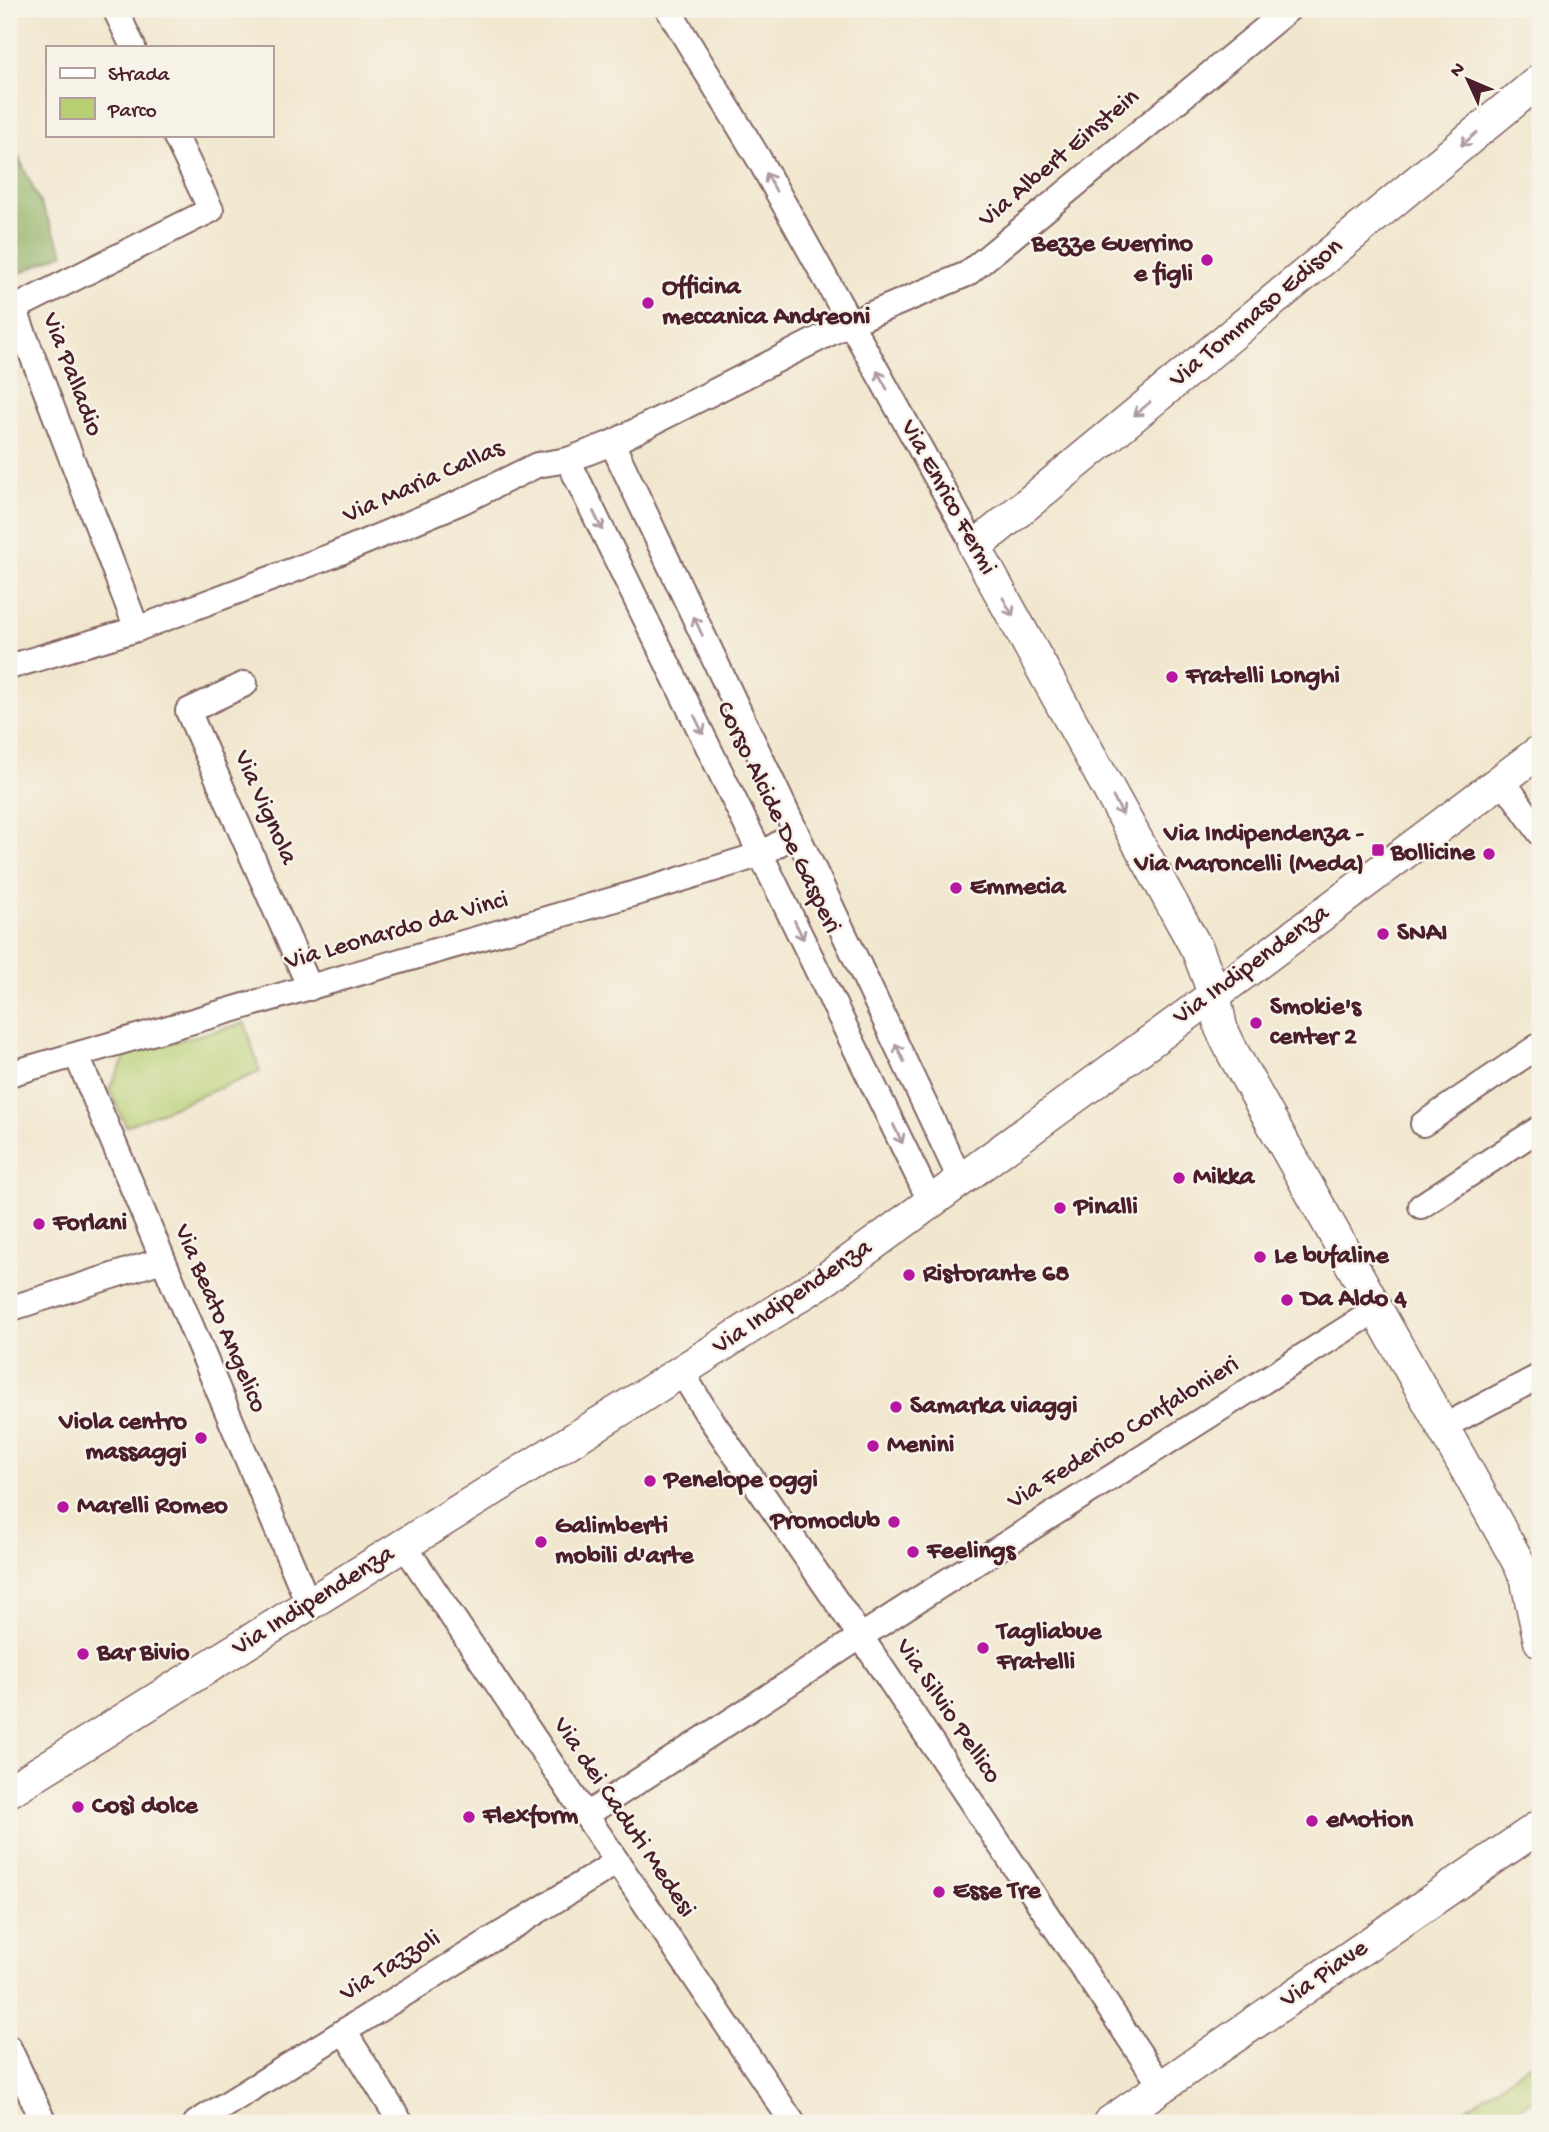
<svg xmlns="http://www.w3.org/2000/svg" width="1549" height="2132" font-family="'Gochi Hand',sans-serif">
	<style>
		.green { fill: #b8cf74; stroke: #817750; stroke-width: 2 }
		.forest { fill: #92b266; stroke: #6e6848; stroke-width: 2 }
		.lines { fill: none; stroke-linecap: round; stroke-linejoin: round }
		.minor-casing { stroke: #846564; stroke-width: 28 }
		.tertiary-casing { stroke: #846564; stroke-width: 35 }
		.minor { stroke: #fff; stroke-width: 24 }
		.tertiary { stroke: #fff; stroke-width: 32 }
		.rail-casing { stroke: #4a1f2b; stroke-width: 8 }
		.rail { stroke: #f7f3e8; stroke-width: 5; stroke-dasharray: 16; stroke-linecap: butt }
		.oneway { stroke: #ae9aa0 }
		.poi-dot { fill: #b5179e; stroke: #f7f3e8; stroke-width: 2.5 }
		.labels { text-anchor: middle; dominant-baseline: central; stroke-width: 5; stroke-linejoin: round; paint-order: stroke }
		.street-label { font-size: 26px; fill: #4a1f2b; stroke: #f7f3e8 }
		.poi-label { font-size: 26px; font-weight: bold; fill: #4a1f2b; stroke: #f7f3e8; text-anchor: start }
	</style>
	<rect width="100%" height="100%" fill="#f7f3e8"/>
	<filter id="ink" filterUnits="userSpaceOnUse"><feTurbulence type="fractalNoise" baseFrequency=".0143" numOctaves="2"/><feDisplacementMap in="SourceGraphic" scale="14" xChannelSelector="R" yChannelSelector="G"/><feConvolveMatrix kernelMatrix="1 2 1 2 8 2 1 2 1" color-interpolation-filters="sRGB"/></filter>
	<filter id="wash" filterUnits="userSpaceOnUse"><feTurbulence type="fractalNoise" baseFrequency=".00686" numOctaves="4" result="noise"/><feDisplacementMap in="SourceGraphic" scale="28" xChannelSelector="R" yChannelSelector="G"/><feGaussianBlur stdDeviation="1.57" result="paint"/><feColorMatrix in="noise" values="0 0 0 0 0 0 0 0 0 0 0 0 0 0 0 0 0 1.4 0 .05"/><feComposite in="paint" operator="in"/></filter>
	<g filter="url(#wash)">
		<rect width="100%" height="100%" fill="#f1e7ce"/>
		<g class="green">
			<polygon points="245,1023 260,1072 126,1126 109,1089 127,1054"/>
			<polygon points="1540,2057 1540,2094 1497,2123 1445,2123"/>
		</g>
		<polygon class="forest" points="9,137 64,253 9,278"/>
	</g>
	<g filter="url(#ink)">
		<g class="lines">
			<defs>
				<g id="minor">
					<polyline points="115,9 133,47"/>
					<polyline points="668,9 759,159 975,547"/>
					<polyline points="14,308 137,629"/>
					<polyline points="9,311 211,210 175,135"/>
					<polyline points="612,443 961,1181"/>
					<polyline points="568,460 931,1203"/>
					<polyline points="9,667 137,629 331,556 461,502 537,465 568,460 612,443 850,323 967,274 1289,9"/>
					<polyline points="245,684 188,711 310,988"/>
					<polyline points="1502,779 1540,833"/>
					<polyline points="77,1056 309,1605"/>
					<polyline points="9,1074 650,889 762,854 796,833"/>
					<polyline points="1423,1124 1540,1045"/>
					<polyline points="1421,1206 1540,1128"/>
					<polyline points="9,1309 162,1260"/>
					<polyline points="681,1371 706,1412 861,1637 1162,2087"/>
					<polyline points="1443,1427 1540,1376"/>
					<polyline points="404,1545 793,2123"/>
					<polyline points="586,1815 911,1604 1376,1310"/>
					<polyline points="344,2031 401,2123"/>
					<polyline points="9,2048 44,2123"/>
					<polyline points="196,2123 617,1862"/>
				</g>
				<g id="tertiary">
					<polyline points="1540,80 975,547 1198,951 1214,993 1221,1028 1233,1053 1520,1565 1540,1605"/>
					<polyline points="1528,1586 1540,1641"/>
					<polyline points="9,1791 638,1399 827,1278 1255,965 1540,751"/>
					<polyline points="1109,2123 1540,1826"/>
				</g>
			</defs>
			<use href="#minor" class="minor-casing"/>
			<use href="#tertiary" class="tertiary-casing"/>
			<use href="#minor" class="minor"/>
			<use href="#tertiary" class="tertiary"/>
			<defs>
				<polyline id="rail" points="1532,2123 1540,2117"/>
			</defs>
			<use href="#rail" class="rail-casing"/>
			<use href="#rail" class="rail"/>
		</g>
		<defs><path id="oneway-shaft" d="M-6 0H5M1.5-3L5.5 0L1.5 3" fill="none" stroke-width="1.6" stroke-linecap="round" stroke-linejoin="round" transform="scale(1.75)"/></defs>
		<g class="oneway">
			<use href="#oneway-shaft" transform="translate(1469 139) rotate(140)"/>
			<use href="#oneway-shaft" transform="translate(771 182) rotate(-119)"/>
			<use href="#oneway-shaft" transform="translate(882 380) rotate(-119)"/>
			<use href="#oneway-shaft" transform="translate(1142 409) rotate(140)"/>
			<use href="#oneway-shaft" transform="translate(598 521) rotate(64)"/>
			<use href="#oneway-shaft" transform="translate(1008 607) rotate(61)"/>
			<use href="#oneway-shaft" transform="translate(698 626) rotate(-115)"/>
			<use href="#oneway-shaft" transform="translate(699 725) rotate(64)"/>
			<use href="#oneway-shaft" transform="translate(1118 806) rotate(61)"/>
			<use href="#oneway-shaft" transform="translate(799 930) rotate(64)"/>
			<use href="#oneway-shaft" transform="translate(900 1053) rotate(-115)"/>
			<use href="#oneway-shaft" transform="translate(898 1134) rotate(64)"/>
		</g>
	</g>
	<g class="poi-dot">
		<circle cx="1207" cy="260" r="7"/>
		<circle cx="648" cy="303" r="7"/>
		<circle cx="1172" cy="677" r="7"/>
		<rect x="1371" y="843" width="14" height="14" rx="3.5"/>
		<circle cx="1489" cy="854" r="7"/>
		<circle cx="956" cy="888" r="7"/>
		<circle cx="1383" cy="934" r="7"/>
		<circle cx="1256" cy="1023" r="7"/>
		<circle cx="1179" cy="1178" r="7"/>
		<circle cx="1060" cy="1208" r="7"/>
		<circle cx="39" cy="1224" r="7"/>
		<circle cx="1260" cy="1257" r="7"/>
		<circle cx="909" cy="1275" r="7"/>
		<circle cx="1287" cy="1300" r="7"/>
		<circle cx="896" cy="1407" r="7"/>
		<circle cx="201" cy="1438" r="7"/>
		<circle cx="873" cy="1446" r="7"/>
		<circle cx="650" cy="1481" r="7"/>
		<circle cx="63" cy="1507" r="7"/>
		<circle cx="894" cy="1522" r="7"/>
		<circle cx="541" cy="1542" r="7"/>
		<circle cx="913" cy="1552" r="7"/>
		<circle cx="983" cy="1648" r="7"/>
		<circle cx="83" cy="1654" r="7"/>
		<circle cx="78" cy="1807" r="7"/>
		<circle cx="469" cy="1817" r="7"/>
		<circle cx="1312" cy="1821" r="7"/>
		<circle cx="939" cy="1892" r="7"/>
	</g>
	<g class="labels">
		<g class="street-label">
			<text transform="translate(1060 159) rotate(-40)">Via Albert Einstein</text>
			<text transform="translate(1257 314) rotate(-40)">Via Tommaso Edison</text>
			<text transform="translate(71 375) rotate(69)">Via Palladio</text>
			<text transform="translate(424 483) rotate(-24)">Via Maria Callas</text>
			<text transform="translate(947 498) rotate(61)">Via Enrico Fermi</text>
			<text transform="translate(264 808) rotate(66)">Via Vignola</text>
			<text transform="translate(777 818) rotate(64)">Corso Alcide De Gasperi</text>
			<text transform="translate(397 932) rotate(-16)">Via Leonardo da Vinci</text>
			<text transform="translate(1252 966) rotate(-36)">Via Indipendenza</text>
			<text transform="translate(793 1298) rotate(-34)">Via Indipendenza</text>
			<text transform="translate(219 1319) rotate(67)">Via Beato Angelico</text>
			<text transform="translate(1124 1434) rotate(-32)">Via Federico Confalonieri</text>
			<text transform="translate(314 1602) rotate(-32)">Via Indipendenza</text>
			<text transform="translate(947 1712) rotate(56)">Via Silvio Pellico</text>
			<text transform="translate(623 1818) rotate(56)">Via dei Caduti Medesi</text>
			<text transform="translate(391 1967) rotate(-32)">Via Tazzoli</text>
			<text transform="translate(1325 1975) rotate(-35)">Via Piave</text>
		</g>
		<g class="poi-label">
			<text x="1193" y="245" text-anchor="end">Bezze Guerrino<tspan x="1193" dy="30">e figli</tspan></text>
			<text x="662" y="288">Officina<tspan x="662" dy="30">meccanica Andreoni</tspan></text>
			<text x="1186" y="677">Fratelli Longhi</text>
			<text x="1364" y="835" text-anchor="end">Via Indipendenza -<tspan x="1364" dy="30">Via Maroncelli (Meda)</tspan></text>
			<text x="1475" y="854" text-anchor="end">Bollicine</text>
			<text x="970" y="888">Emmecia</text>
			<text x="1397" y="934">SNAI</text>
			<text x="1270" y="1008">Smokie's<tspan x="1270" dy="30">center 2</tspan></text>
			<text x="1193" y="1178">Mikka</text>
			<text x="1074" y="1208">Pinalli</text>
			<text x="53" y="1224">Forlani</text>
			<text x="1274" y="1257">Le bufaline</text>
			<text x="923" y="1275">Ristorante 68</text>
			<text x="1301" y="1300">Da Aldo 4</text>
			<text x="910" y="1407">Samarka viaggi</text>
			<text x="187" y="1423" text-anchor="end">Viola centro<tspan x="187" dy="30">massaggi</tspan></text>
			<text x="887" y="1446">Menini</text>
			<text x="664" y="1481">Penelope oggi</text>
			<text x="77" y="1507">Marelli Romeo</text>
			<text x="880" y="1522" text-anchor="end">Promoclub</text>
			<text x="555" y="1527">Galimberti<tspan x="555" dy="30">mobili d'arte</tspan></text>
			<text x="927" y="1552">Feelings</text>
			<text x="997" y="1633">Tagliabue<tspan x="997" dy="30">Fratelli</tspan></text>
			<text x="97" y="1654">Bar Bivio</text>
			<text x="92" y="1807">Così dolce</text>
			<text x="483" y="1817">Flexform</text>
			<text x="1326" y="1821">eMotion</text>
			<text x="953" y="1892">Esse Tre</text>
		</g>
	</g>
	<rect width="1549" height="2132" fill="none" stroke="#f7f3e8" stroke-width="35"/>
	<rect x="46" y="46" width="228" height="91" fill="#f7f3e8" stroke="#b29e9c" stroke-width="2"/>
	<rect x="60" y="68" width="35" height="10" fill="#ffffff" stroke="#b29e9c" stroke-width="2"/>
	<text x="108" y="80" font-size="21" fill="#4a1f2b">Strada</text>
	<rect x="60" y="98" width="35" height="21" fill="#b8cf74" stroke="#b29e9c" stroke-width="2"/>
	<text x="108" y="116" font-size="21" fill="#4a1f2b">Parco</text>
	<g transform="translate(1468 80) rotate(314)" stroke="#f7f3e8" stroke-width="5" paint-order="stroke">
	<path d="M0-5L12 26L0 18L-12 26Z" fill="#4a1f2b"/>
	<text y="-10" font-size="19" font-weight="bold" text-anchor="middle" fill="#4a1f2b">N</text>
	</g>
</svg>
